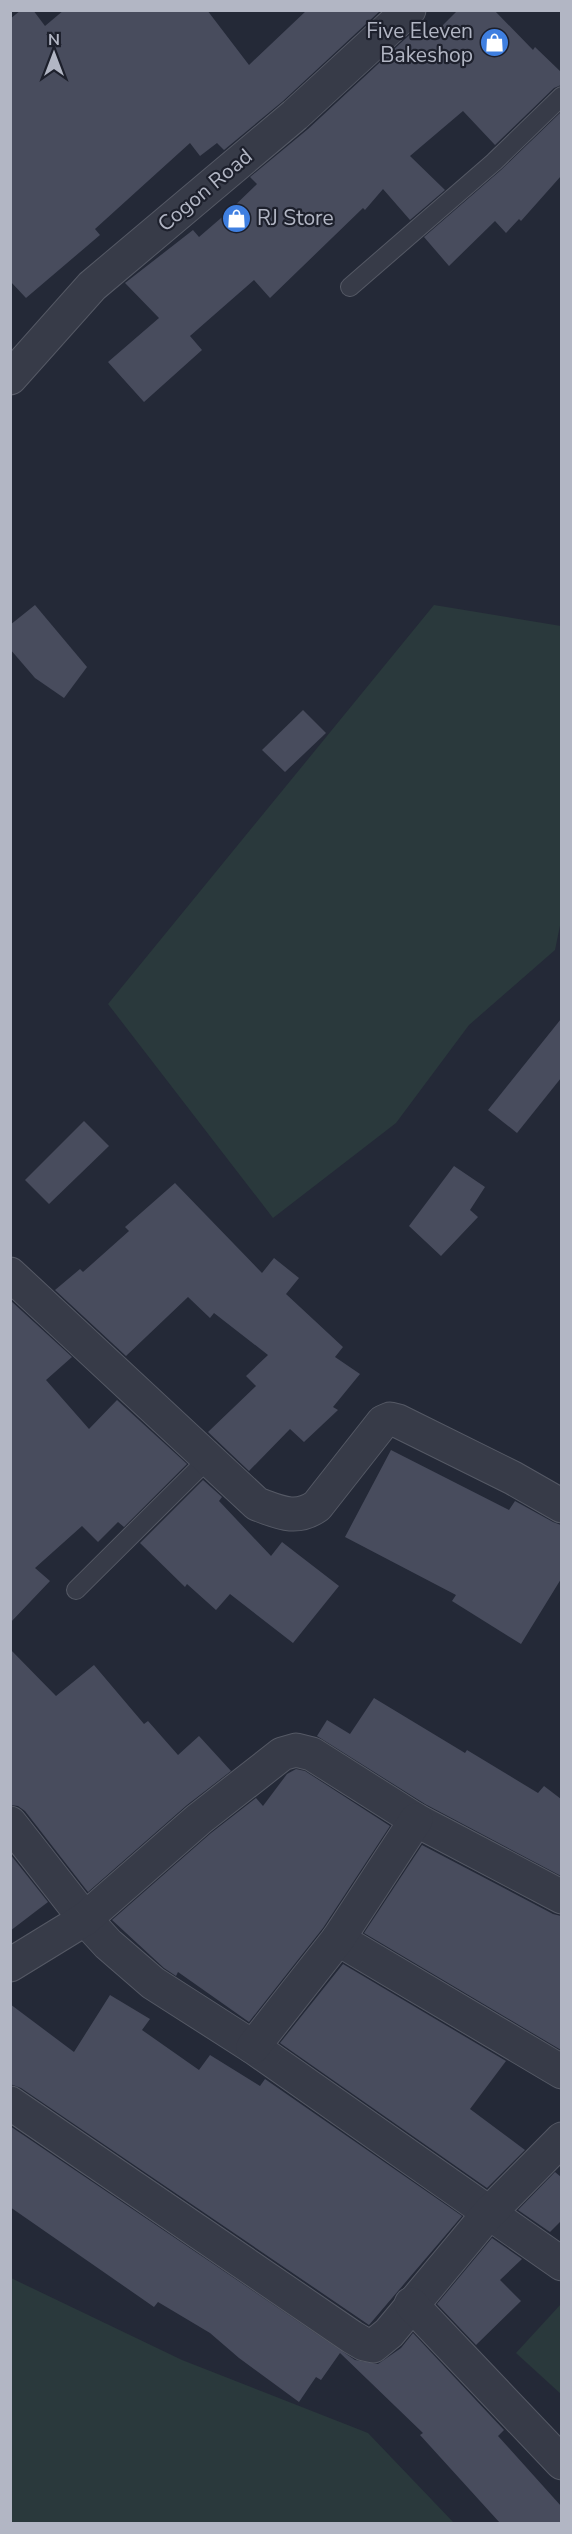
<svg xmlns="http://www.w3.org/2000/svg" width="572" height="2534" font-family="'Nunito Sans',sans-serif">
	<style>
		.green { fill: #2a393c }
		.building { fill: #484c5d }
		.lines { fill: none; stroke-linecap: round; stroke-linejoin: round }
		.service-casing { stroke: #555965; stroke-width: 20 }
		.minor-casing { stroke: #555965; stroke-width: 35 }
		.tertiary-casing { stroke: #555965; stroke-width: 35 }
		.service { stroke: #373b48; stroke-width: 18 }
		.minor { stroke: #373b48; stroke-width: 33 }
		.tertiary { stroke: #373b48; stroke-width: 33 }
		.labels { text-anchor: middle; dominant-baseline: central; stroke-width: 4.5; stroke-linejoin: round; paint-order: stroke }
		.poi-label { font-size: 21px; fill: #b2b6c4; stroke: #1d202c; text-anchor: end }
		.street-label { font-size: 21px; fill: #b2b6c4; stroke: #1d202c }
	</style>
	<rect width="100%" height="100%" fill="#242937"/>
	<g class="green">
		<polygon points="434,605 561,626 562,916 555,950 469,1025 396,1123 273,1218 108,1004"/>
		<polygon points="11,2278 182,2360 368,2433 454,2523 11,2523"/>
		<polygon points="561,2304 562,2305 561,2394 516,2353"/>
	</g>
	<g class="building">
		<polygon points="21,10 33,10 45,26 64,10 207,10 249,65 307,10 381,10 283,101 224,150 217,143 200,156 190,143 95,229 100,235 26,298 10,281 10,19"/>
		<polygon points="458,10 494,10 533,50 535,47 561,72 561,85 554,88 495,145 463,111 410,156 445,190 410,220 383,189 365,210 363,208 270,298 254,280 190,336 202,350 144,402 108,362 159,318 125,283 193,230 199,237 228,212 257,184 250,177 308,129 418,27 429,39"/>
		<polygon points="561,112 561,176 521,221 519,219 506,233 495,221 449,266 424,237 501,170"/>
		<polygon points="35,605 87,667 64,698 35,678 10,649 10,625"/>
		<polygon points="303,710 326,733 285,772 262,750"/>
		<polygon points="561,1019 561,1078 517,1133 488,1110"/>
		<polygon points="84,1121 109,1146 49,1204 25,1180"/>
		<polygon points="454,1166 485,1187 470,1210 478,1217 441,1256 409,1226"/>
		<polygon points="175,1183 262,1273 274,1258 299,1278 286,1294 343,1347 335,1357 360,1374 333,1407 338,1410 304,1442 290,1429 249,1471 208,1432 256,1386 246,1376 268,1355 214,1313 210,1318 188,1297 126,1356 55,1290 80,1269 83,1272 129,1231 125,1227"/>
		<polygon points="10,1300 72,1357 46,1380 89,1429 117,1400 187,1464 124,1527 118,1522 98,1542 82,1526 35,1568 50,1581 10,1623"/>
		<polygon points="391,1450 509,1510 515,1501 553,1522 561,1525 561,1579 521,1644 452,1601 456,1595 345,1537"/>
		<polygon points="203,1480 222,1497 219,1501 271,1556 282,1542 339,1586 293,1643 230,1594 216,1610 187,1584 185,1587 140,1543"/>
		<polygon points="10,1649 56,1696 94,1665 144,1724 148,1721 178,1755 199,1736 231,1771 187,1805 88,1892 25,1811 18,1806 10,1805"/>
		<polygon points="374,1698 465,1753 467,1750 538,1793 544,1786 561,1799 561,1876 425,1804 317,1736 327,1720 350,1734"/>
		<polygon points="296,1769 305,1771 390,1826 323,1928 249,2022 178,1972 176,1976 164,1968 112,1920 211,1833 256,1798 263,1806 287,1774"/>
		<polygon points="422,1845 553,1914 561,1916 561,2050 364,1933"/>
		<polygon points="10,1854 48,1902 10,1931"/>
		<polygon points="343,1964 506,2061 470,2109 525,2150 487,2188 280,2043"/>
		<polygon points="110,1995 150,2019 142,2030 199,2070 210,2055 260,2086 265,2079 462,2216 369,2325 21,2088 10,2084 10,2004 74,2052"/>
		<polygon points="10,2126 355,2360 378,2364 401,2348 413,2333 504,2430 498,2436 561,2506 561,2523 500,2523 420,2435 423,2433 340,2353 321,2380 316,2377 299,2402 239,2358 210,2333 158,2302 154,2307 10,2207"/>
		<polygon points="555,2172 561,2177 561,2221 550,2232 518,2210"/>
		<polygon points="492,2238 522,2259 500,2280 521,2301 476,2345 437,2304"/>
	</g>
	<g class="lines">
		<defs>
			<g id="service">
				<polyline points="350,287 494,162 562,96"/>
				<polyline points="76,1590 207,1460"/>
			</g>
			<g id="minor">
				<path d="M10 1274 257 1504C279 1512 296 1521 317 1506L383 1422 390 1419 398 1421 513 1478 562 1506"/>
				<polyline points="10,1823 85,1919 108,1944 153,1983 253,2047 562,2264"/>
				<polyline points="338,1939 562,2072"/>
				<polyline points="10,1965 85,1919 199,1819 282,1754 296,1750 312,1754 416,1820 562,1897"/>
				<polyline points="253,2047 338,1939 416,1820"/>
				<polyline points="10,2103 352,2337 364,2344 373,2346 389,2333 488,2214 562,2139"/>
				<polyline points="411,2304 562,2463"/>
			</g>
			<polyline id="tertiary" points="10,378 92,286 295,115 409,10"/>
		</defs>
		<use href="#service" class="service-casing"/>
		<use href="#minor" class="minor-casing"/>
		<use href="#tertiary" class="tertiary-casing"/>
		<use href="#service" class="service"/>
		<use href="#minor" class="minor"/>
		<use href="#tertiary" class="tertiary"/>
	</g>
	<defs>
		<symbol id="shop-disc" viewBox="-11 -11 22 22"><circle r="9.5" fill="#3f7fe0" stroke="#1d202c"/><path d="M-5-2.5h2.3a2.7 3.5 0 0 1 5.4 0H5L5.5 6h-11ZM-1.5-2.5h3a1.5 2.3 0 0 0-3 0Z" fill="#fff"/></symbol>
	</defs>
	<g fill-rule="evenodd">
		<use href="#shop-disc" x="478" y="26" width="33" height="33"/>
		<use href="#shop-disc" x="220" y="202" width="33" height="33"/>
	</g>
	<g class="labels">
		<g class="poi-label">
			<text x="473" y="31">Five Eleven<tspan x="473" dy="24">Bakeshop</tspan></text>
			<text x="257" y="218" text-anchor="start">RJ Store</text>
		</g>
		<g class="street-label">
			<text transform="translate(205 190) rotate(-40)">Cogon Road</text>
		</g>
	</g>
	<rect width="572" height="2534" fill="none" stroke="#b2b6c4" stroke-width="24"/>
	<g transform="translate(54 54)" stroke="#1d202c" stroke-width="4.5" paint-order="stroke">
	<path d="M0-4.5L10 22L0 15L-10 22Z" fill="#b2b6c4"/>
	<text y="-9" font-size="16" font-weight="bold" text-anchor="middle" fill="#b2b6c4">N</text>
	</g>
</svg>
